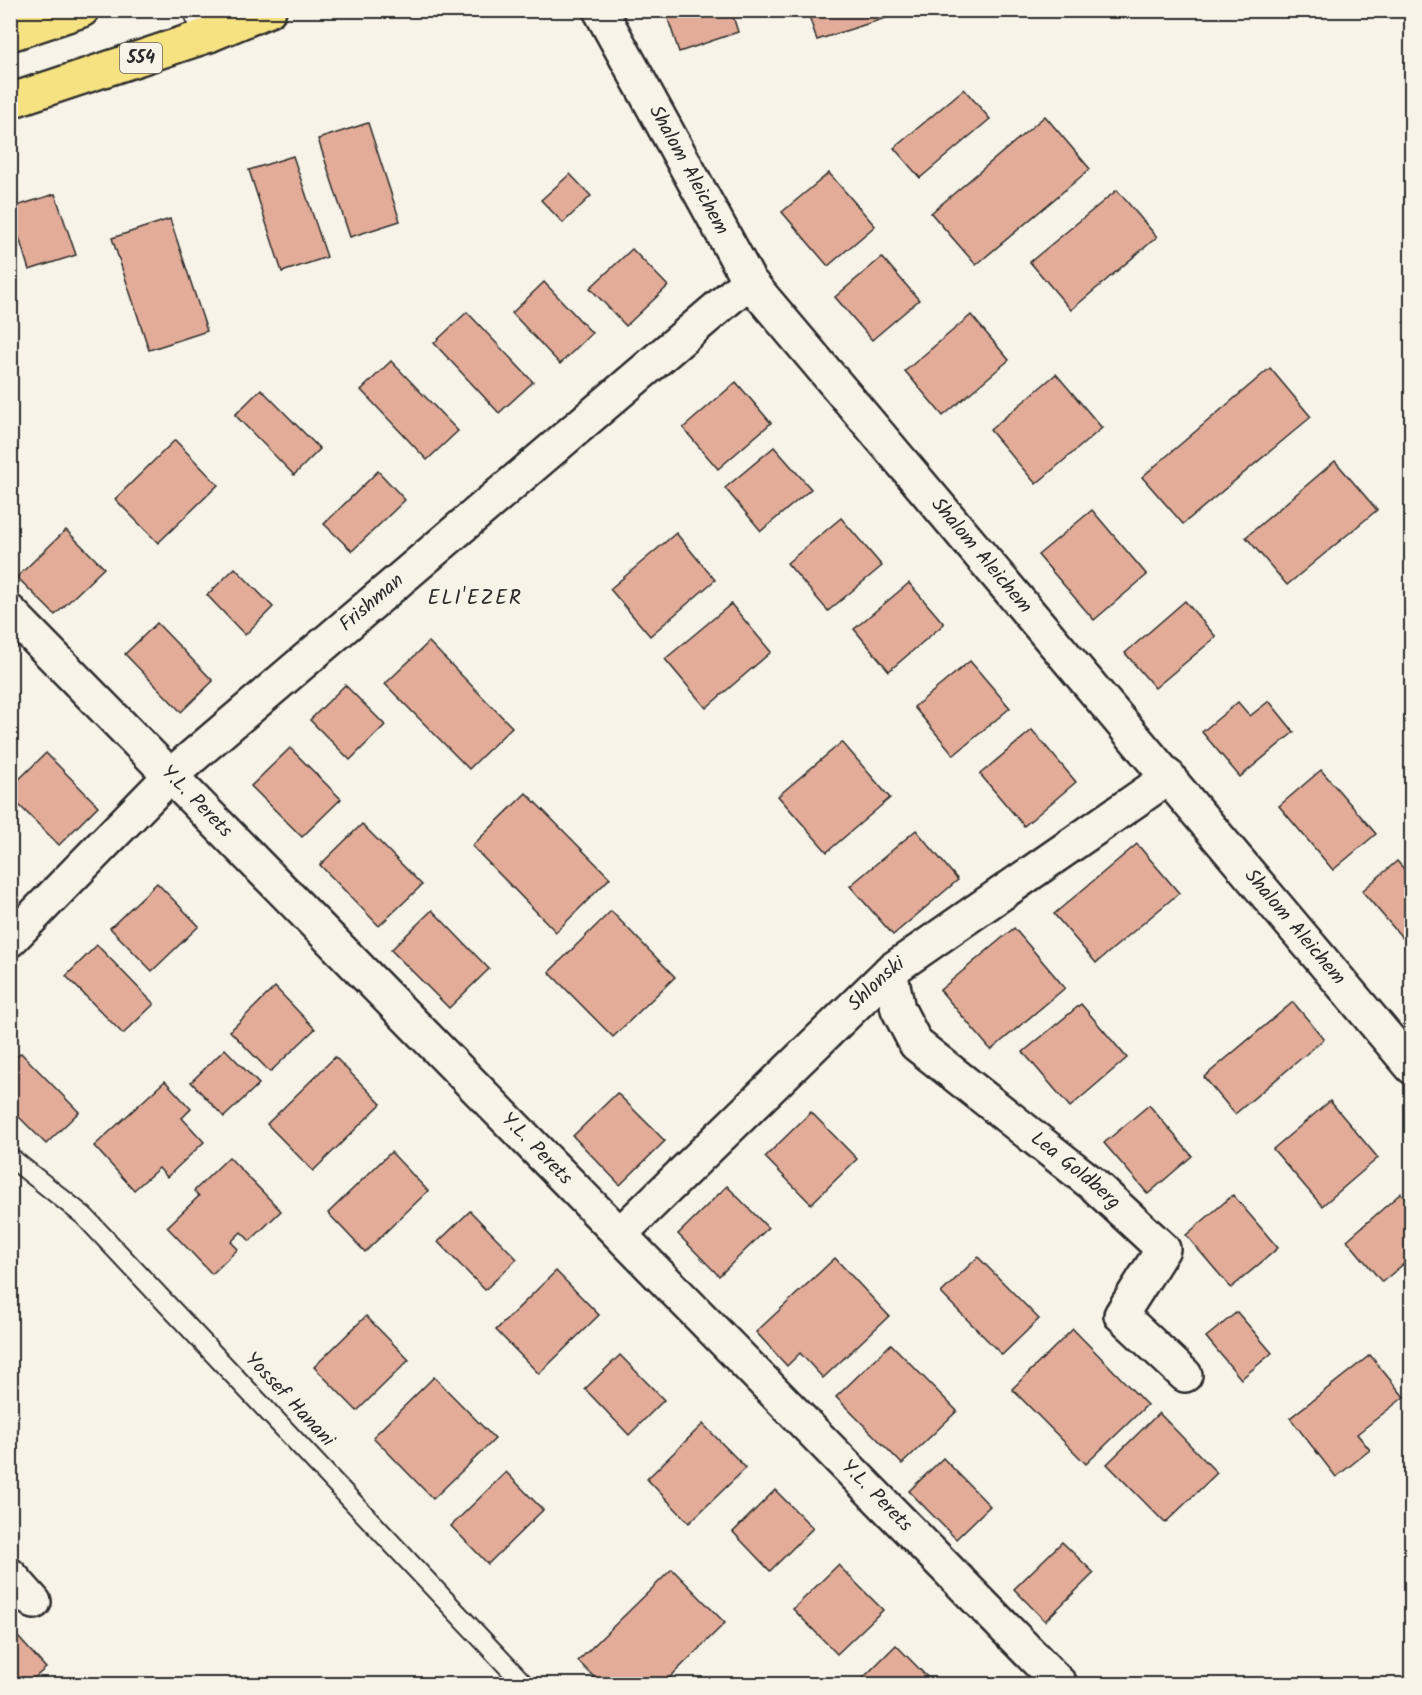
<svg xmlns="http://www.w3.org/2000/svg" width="1422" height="1695" font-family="Kalam,sans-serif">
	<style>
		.building { fill: #e2ac98; stroke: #2b2b2b; stroke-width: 1.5 }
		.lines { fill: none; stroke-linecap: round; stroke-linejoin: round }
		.service-casing { stroke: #2b2b2b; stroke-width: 22 }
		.minor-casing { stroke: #2b2b2b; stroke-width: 38 }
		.primary-casing { stroke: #2b2b2b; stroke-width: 38 }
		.service { stroke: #f7f3e8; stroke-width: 18 }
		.minor { stroke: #f7f3e8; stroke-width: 33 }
		.primary { stroke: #f7e281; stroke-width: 33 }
		.labels { text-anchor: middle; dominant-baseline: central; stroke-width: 5; stroke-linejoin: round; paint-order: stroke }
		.shield { fill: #f7f3e8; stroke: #686764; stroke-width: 1.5 }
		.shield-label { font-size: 18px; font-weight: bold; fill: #2b2b2b }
		.street-label { font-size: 20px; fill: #2b2b2b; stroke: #f7f3e8 }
		.neighbourhood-label { font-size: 21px; letter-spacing: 1.5px; fill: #2b2b2b; stroke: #f7f3e8 }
	</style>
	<rect width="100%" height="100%" fill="#f7f3e8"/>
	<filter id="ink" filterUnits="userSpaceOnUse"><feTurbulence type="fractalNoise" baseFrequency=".0167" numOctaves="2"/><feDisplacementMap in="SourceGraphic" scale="12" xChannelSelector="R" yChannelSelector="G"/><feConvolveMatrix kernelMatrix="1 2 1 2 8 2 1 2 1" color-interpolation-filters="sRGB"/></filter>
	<g filter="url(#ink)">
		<g class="building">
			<polygon points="665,10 731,10 738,32 679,52"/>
			<polygon points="807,10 890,10 892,16 817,40"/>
			<polygon points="964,89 990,119 920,178 894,148"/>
			<polygon points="1045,116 1090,169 976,265 931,213"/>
			<polygon points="368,123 400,221 350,237 318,139"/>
			<polygon points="293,156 327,257 282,272 249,170"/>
			<polygon points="829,173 875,226 828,266 782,212"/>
			<polygon points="570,174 591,196 563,223 541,200"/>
			<polygon points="1117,190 1157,237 1071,310 1030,262"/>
			<polygon points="55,194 76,255 29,270 10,208"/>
			<polygon points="170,219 207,331 149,350 112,238"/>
			<polygon points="632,249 668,286 626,326 590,288"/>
			<polygon points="882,257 919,300 872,340 835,297"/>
			<polygon points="544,282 592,333 560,364 512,313"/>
			<polygon points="467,312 533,382 499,413 434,343"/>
			<polygon points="971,315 1009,360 943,416 905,371"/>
			<polygon points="391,361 458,431 427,460 361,390"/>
			<polygon points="1270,368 1311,417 1183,524 1142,477"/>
			<polygon points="1056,374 1102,428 1036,484 990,430"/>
			<polygon points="736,382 771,423 718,469 683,428"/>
			<polygon points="261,389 320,449 294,475 235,415"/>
			<polygon points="175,440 218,485 158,543 115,499"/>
			<polygon points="774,447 811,489 761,531 725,488"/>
			<polygon points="1335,461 1377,510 1287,585 1246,537"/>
			<polygon points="378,471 405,500 352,551 324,524"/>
			<polygon points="1092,510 1147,575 1094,620 1038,555"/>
			<polygon points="841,518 882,566 828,611 787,563"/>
			<polygon points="66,530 104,568 55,615 17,577"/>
			<polygon points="676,533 715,580 650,636 610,589"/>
			<polygon points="235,568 273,607 245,635 207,595"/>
			<polygon points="909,583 944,624 889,671 854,629"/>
			<polygon points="1185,601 1216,637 1155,688 1125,653"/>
			<polygon points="731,604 771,652 706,708 665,659"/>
			<polygon points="157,623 213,681 181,712 125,654"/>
			<polygon points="429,642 512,727 469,769 385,684"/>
			<polygon points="970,661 1010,708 954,755 914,707"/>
			<polygon points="345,685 385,725 350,760 310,720"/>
			<polygon points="1269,701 1294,732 1240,777 1202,732 1238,702 1250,716"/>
			<polygon points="1032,730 1076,782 1024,826 980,774"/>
			<polygon points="842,742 890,798 827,852 778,796"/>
			<polygon points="290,748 341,799 302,837 251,786"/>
			<polygon points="46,753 98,806 59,845 10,796 10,788"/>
			<polygon points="1321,770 1376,834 1333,870 1279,806"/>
			<polygon points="526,793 610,878 556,932 472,846"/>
			<polygon points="362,824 422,885 379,926 320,865"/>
			<polygon points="916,830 958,880 893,935 850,886"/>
			<polygon points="1137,844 1179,893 1096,963 1054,914"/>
			<polygon points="1397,861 1412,878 1412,949 1362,891"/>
			<polygon points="157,883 199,926 152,971 110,928"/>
			<polygon points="432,910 489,969 449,1008 391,950"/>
			<polygon points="611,911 675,977 613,1037 549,972"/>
			<polygon points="1014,928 1065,988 991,1050 940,990"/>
			<polygon points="97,945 154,1004 123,1034 66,976"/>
			<polygon points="275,987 315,1029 270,1072 230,1031"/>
			<polygon points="1293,1002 1324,1039 1235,1114 1204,1077"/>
			<polygon points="1081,1004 1127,1058 1070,1107 1023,1052"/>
			<polygon points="225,1049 259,1084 224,1117 191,1082"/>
			<polygon points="21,1053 79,1112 46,1144 10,1108 10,1063"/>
			<polygon points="335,1057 381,1104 313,1171 267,1124"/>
			<polygon points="165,1081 191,1109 182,1118 204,1142 167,1177 159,1168 134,1190 94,1146"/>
			<polygon points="617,1093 665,1141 620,1185 573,1136"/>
			<polygon points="1330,1101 1378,1158 1322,1206 1273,1149"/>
			<polygon points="1149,1105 1192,1156 1148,1194 1104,1143"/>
			<polygon points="811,1112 857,1159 811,1204 765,1157"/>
			<polygon points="391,1152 428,1191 365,1252 328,1213"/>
			<polygon points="229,1157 281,1211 250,1241 241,1232 231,1242 238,1249 212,1274 167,1227 199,1196 194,1191"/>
			<polygon points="727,1186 768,1228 719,1276 678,1234"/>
			<polygon points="1401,1193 1412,1205 1412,1257 1382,1282 1347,1240"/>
			<polygon points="1233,1195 1278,1248 1231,1288 1186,1235"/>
			<polygon points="470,1211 517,1259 485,1290 438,1242"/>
			<polygon points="978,1257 1039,1319 1002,1355 941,1293"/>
			<polygon points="835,1258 889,1316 823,1378 800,1353 787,1366 756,1332"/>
			<polygon points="556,1271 599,1315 539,1374 496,1330"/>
			<polygon points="1237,1312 1272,1353 1241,1379 1206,1337"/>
			<polygon points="366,1316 409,1360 357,1411 314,1367"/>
			<polygon points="1073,1329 1147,1405 1086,1464 1012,1389"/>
			<polygon points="891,1344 957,1411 902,1464 836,1397"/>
			<polygon points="620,1355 664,1400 629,1435 585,1389"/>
			<polygon points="1370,1355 1404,1397 1357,1434 1370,1450 1336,1477 1290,1418"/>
			<polygon points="434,1377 495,1439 433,1499 373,1437"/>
			<polygon points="1159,1413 1217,1473 1165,1523 1107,1464"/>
			<polygon points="703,1424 746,1468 689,1523 647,1479"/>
			<polygon points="943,1458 990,1506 956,1539 909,1491"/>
			<polygon points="506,1472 543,1510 488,1564 451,1526"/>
			<polygon points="775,1490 813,1528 770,1571 733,1532"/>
			<polygon points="1062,1542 1094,1573 1045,1621 1014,1589"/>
			<polygon points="838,1565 883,1610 837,1654 793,1609"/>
			<polygon points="672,1569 725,1623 663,1684 601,1684 578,1661"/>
			<polygon points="10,1628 46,1668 27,1684 10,1684"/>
			<polygon points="896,1645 934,1684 857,1684"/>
		</g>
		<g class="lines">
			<defs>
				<polyline id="service" points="10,1157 84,1216 524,1684"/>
				<g id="minor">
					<polyline points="201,10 209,35"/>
					<path id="s1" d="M600 10 749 281 1412 1067"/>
					<path id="s2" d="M10 612 1060 1684"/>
					<path id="s3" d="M10 940 171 775 749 281"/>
					<path id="s4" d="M890 971 898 1009 916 1044 1094 1185 1163 1249 1121 1315 1185 1375"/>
					<path id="s5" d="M620 1234 890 971 1169 777"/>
					<polyline points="10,1575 34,1602"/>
				</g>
				<g id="primary">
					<polyline points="10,34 82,10"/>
					<polyline points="10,101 209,35 269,10"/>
				</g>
			</defs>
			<use href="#service" class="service-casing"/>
			<use href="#minor" class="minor-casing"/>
			<use href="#primary" class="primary-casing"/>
			<use href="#service" class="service"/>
			<use href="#minor" class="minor"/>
			<use href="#primary" class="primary"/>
		</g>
	</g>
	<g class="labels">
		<rect class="shield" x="120" y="43" width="42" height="30" rx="4.5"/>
		<g class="shield-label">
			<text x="141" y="58">554</text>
		</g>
		<g class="street-label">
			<text stroke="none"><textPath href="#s1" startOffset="183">Shalom Aleichem</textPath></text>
			<text stroke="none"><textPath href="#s1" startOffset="669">Shalom Aleichem</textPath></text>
			<text stroke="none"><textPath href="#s3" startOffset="495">Frishman</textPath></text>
			<text stroke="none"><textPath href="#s2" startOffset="266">Y.L. Perets</textPath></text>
			<text stroke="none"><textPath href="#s1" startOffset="1155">Shalom Aleichem</textPath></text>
			<text stroke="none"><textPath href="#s5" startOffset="358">Shlonski</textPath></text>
			<text stroke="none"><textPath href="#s2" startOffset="752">Y.L. Perets</textPath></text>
			<text stroke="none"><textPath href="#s4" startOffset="282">Lea Goldberg</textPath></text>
			<text transform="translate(289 1400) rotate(47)">Yossef Hanani</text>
			<text stroke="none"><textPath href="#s2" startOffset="1238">Y.L. Perets</textPath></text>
		</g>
		<g class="neighbourhood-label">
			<text x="475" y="598">ELI'EZER</text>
		</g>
	</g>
	<rect width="1422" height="1695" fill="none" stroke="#f7f3e8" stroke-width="36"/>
	<rect x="18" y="18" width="1386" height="1659" fill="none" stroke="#2b2b2b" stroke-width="2" filter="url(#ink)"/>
</svg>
